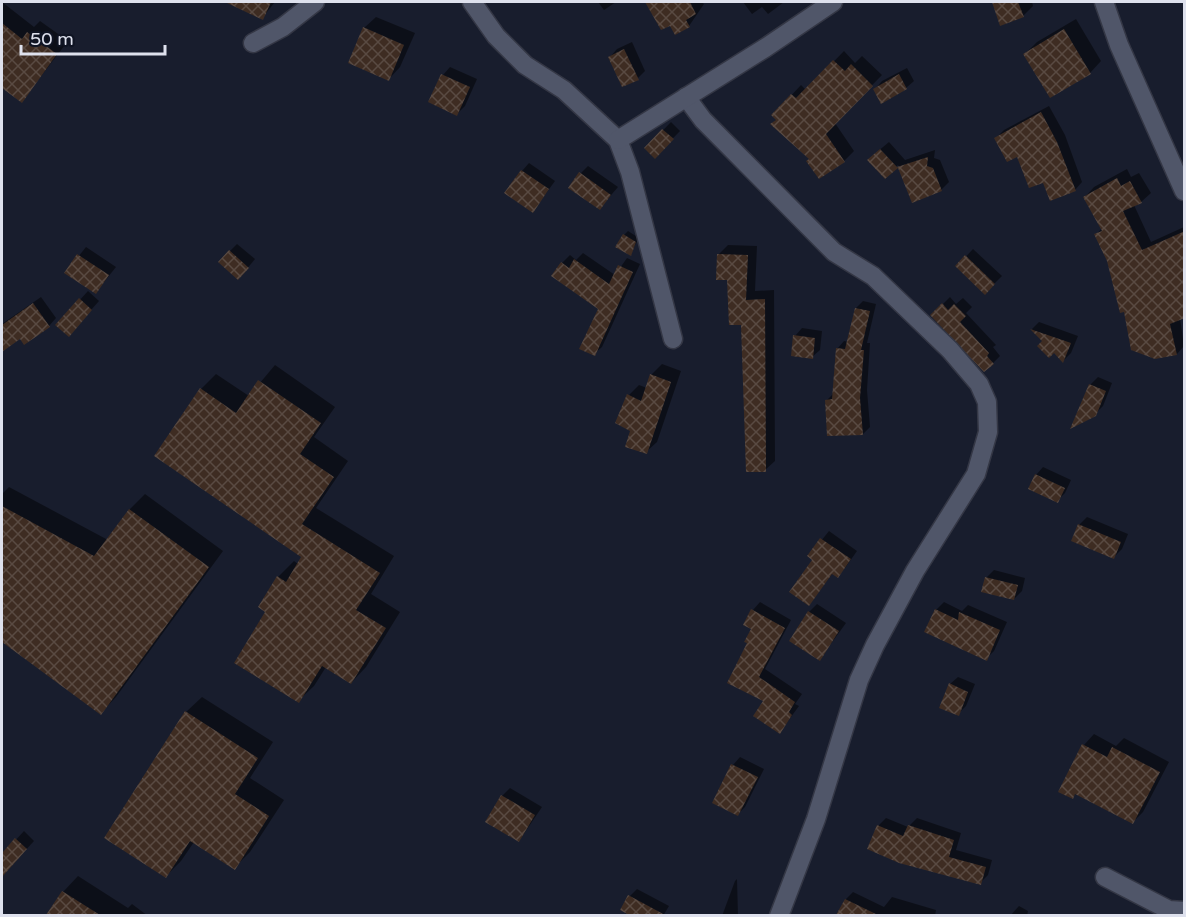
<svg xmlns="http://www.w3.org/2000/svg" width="1186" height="917" font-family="'Varela Round',sans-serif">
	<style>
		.shadow { fill: #0007 }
		.building { fill: url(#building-cross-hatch) }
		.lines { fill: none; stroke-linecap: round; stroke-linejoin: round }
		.street-casing { stroke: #343745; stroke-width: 21 }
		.street { stroke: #505669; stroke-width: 18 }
	</style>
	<defs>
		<pattern id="building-cross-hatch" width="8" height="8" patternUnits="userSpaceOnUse" patternTransform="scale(1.5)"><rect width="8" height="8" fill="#3e2c22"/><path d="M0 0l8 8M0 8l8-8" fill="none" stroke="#594a42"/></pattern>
	</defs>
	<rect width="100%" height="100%" fill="#181d2d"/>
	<g class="shadow">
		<polygon points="2,2 34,27 40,21 68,41 22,101 2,86"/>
		<polygon points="231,2 275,2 262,18"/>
		<polygon points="598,2 616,2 604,10"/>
		<polygon points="647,2 702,2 704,4 689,26 670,24 662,28"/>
		<polygon points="743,2 784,2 768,14 762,7 752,14"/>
		<polygon points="994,2 1032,2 1033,6 1023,16 1001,24"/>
		<polygon points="376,17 415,33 400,67 389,79 364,28"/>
		<polygon points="1076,19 1101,61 1090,73 1025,54 1037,42"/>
		<polygon points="632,42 645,71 638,78 610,57 617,49"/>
		<polygon points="844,51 855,63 862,56 882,75 835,123 854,151 844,161 810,158 772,124 777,119 773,115 801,85 806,90"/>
		<polygon points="450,67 477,79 465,106 457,114 430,102 443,75"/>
		<polygon points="907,68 914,81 906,88 875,89 882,81"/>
		<polygon points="1049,106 1065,135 1082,182 1075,190 1044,181 1018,155 996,138 1004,130"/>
		<polygon points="671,122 680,131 655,157 646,148"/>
		<polygon points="889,142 905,160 935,150 934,158 940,160 949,182 941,190 912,201 898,165 885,177 877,152"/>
		<polygon points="529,163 555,181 533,211 522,171"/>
		<polygon points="588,166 618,187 600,208 581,173"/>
		<polygon points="1127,169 1131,177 1139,173 1151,193 1141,202 1134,205 1151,242 1184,227 1184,316 1180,318 1184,346 1177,354 1125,311 1108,260 1096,235 1102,228 1085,197 1094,187"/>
		<polygon points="628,231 639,238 630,254 624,235"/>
		<polygon points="237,244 255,259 246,270 230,251"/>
		<polygon points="728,245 757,246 755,291 774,290 775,461 765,470 742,323 719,254"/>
		<polygon points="86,247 116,267 96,292 66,272"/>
		<polygon points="973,249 1002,276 985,293 957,266"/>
		<polygon points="583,253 615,275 627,258 640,264 602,347 594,354 600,309 562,263 570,255 576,260"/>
		<polygon points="88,291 99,301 76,327 57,325"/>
		<polygon points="41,297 56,318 49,326 20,337 2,350 2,324"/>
		<polygon points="950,297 956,304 963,298 972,307 966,313 996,345 993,347 1000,356 993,363 932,315"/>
		<polygon points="863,301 876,304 867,343 870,343 867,390 870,427 863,434 827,400 834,393 837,349 844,341 849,342 856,308"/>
		<polygon points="1039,322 1078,336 1071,353 1063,361 1032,329"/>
		<polygon points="802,328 822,331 820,350 812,357 795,336"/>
		<polygon points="662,364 681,371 657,442 646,452 632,431 629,395 639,385 647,388 651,375"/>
		<polygon points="275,365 335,407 314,437 348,461 316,508 394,556 371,594 400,612 366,667 351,683 326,667 314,686 298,701 267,611 278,577 294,561 298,564 303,556 201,389 216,374 249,396"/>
		<polygon points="1098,377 1112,383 1103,406 1095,414 1090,385"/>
		<polygon points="1043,467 1071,480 1065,493 1057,501 1036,475"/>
		<polygon points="9,487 108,540 130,509 145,494 223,551 116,697 101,713 4,642 2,644 2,494"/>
		<polygon points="1087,517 1128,534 1122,549 1114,557 1079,525"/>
		<polygon points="829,531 857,551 845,568 837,576 833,573 809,604 814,560 809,556"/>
		<polygon points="994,570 1025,578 1022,591 1014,599 986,578"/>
		<polygon points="760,602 791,620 765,669 802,694 795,704 799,706 780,732 765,701 749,643 753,629 753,610"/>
		<polygon points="944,602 962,611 968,605 1007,622 994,651 986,659 936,610"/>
		<polygon points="817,604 846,623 820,659 809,612"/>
		<polygon points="958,677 975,684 966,706 958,714 950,684"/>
		<polygon points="202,697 273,742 250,778 284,800 250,852 234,868 194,842 181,861 166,876 186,712"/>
		<polygon points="1094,734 1116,746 1124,738 1169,762 1143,812 1133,822 1077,793 1072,797 1060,792 1084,745"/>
		<polygon points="740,757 764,769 745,807 738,814 733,765"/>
		<polygon points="510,788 542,807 519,841 502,796"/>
		<polygon points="886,818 908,827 917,818 961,833 956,850 992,860 988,875 980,883 869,849 879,825"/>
		<polygon points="24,831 34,841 2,876 2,855"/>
		<polygon points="78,876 128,908 132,904 148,916 48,916 63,892"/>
		<polygon points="737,879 738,916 722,916 735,881"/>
		<polygon points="637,889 669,906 663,916 625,916 630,896"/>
		<polygon points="853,892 884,907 892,897 936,910 935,916 839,916 846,899"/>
		<polygon points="1019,906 1028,911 1027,916 1010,916"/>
	</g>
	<g class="building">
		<polygon points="225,2 271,2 263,20"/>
		<polygon points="645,2 690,2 696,14 686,20 690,27 675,35 670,26 661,30"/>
		<polygon points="992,2 1018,2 1024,17 1000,26"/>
		<polygon points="2,23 22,39 27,32 57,54 22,103 2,88"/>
		<polygon points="363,27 404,45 389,81 348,63"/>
		<polygon points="1064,29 1091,74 1050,98 1023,54"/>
		<polygon points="624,49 639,80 622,87 608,57"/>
		<polygon points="833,60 845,71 851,64 873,86 826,134 845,162 819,179 806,161 809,159 770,124 776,120 771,115 791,94 796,98"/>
		<polygon points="441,74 470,87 457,116 428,102"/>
		<polygon points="899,74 907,89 881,104 873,89"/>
		<polygon points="1041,112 1057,142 1076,191 1050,201 1043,183 1029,188 1017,157 1007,162 994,138"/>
		<polygon points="662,129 674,139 655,159 644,148"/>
		<polygon points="880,149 897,167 928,157 927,166 933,168 942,191 912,203 898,168 885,179 867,160"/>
		<polygon points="521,170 549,189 533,213 504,193"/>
		<polygon points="579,172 611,195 600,210 568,188"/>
		<polygon points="1117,178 1121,186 1130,181 1142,203 1123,211 1142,250 1185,231 1185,318 1170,324 1177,355 1155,359 1131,350 1124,312 1120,313 1107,261 1094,234 1102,231 1083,197"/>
		<polygon points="623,234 636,242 631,256 615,247"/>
		<polygon points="229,250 249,268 238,280 218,262"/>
		<polygon points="77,254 109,275 96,294 64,273"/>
		<polygon points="717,254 748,255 746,300 765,299 766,472 746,472 741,325 729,325 727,280 716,280"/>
		<polygon points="965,255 995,284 985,295 955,266"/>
		<polygon points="574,259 609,284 618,265 633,272 595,356 579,349 598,309 551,276 561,262 569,268"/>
		<polygon points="79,298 92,310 69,337 55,325"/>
		<polygon points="33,303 50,327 24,345 20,339 2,352 2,325"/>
		<polygon points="942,303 948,310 954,304 966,316 960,322 989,353 987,356 994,364 984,372 930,315"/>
		<polygon points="855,308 870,311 861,350 864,350 860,398 863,435 827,436 825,400 832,399 836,348 845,349"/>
		<polygon points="1030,329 1071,343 1063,363 1054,353 1049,358 1037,346 1042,341"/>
		<polygon points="793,335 815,338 813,359 791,356"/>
		<polygon points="650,374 671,382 647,454 625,447 630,431 615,423 627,394 641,401"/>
		<polygon points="258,380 321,423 300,454 334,477 302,524 380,573 356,610 386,628 351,684 322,666 299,703 234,663 265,612 258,607 277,576 286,582 301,557 154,456 200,388 236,413"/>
		<polygon points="1089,384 1106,391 1096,416 1070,429"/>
		<polygon points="1035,474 1065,488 1058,503 1028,489"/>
		<polygon points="2,506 94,556 129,509 209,567 101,715 2,642"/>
		<polygon points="1078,524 1121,542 1114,559 1071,541"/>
		<polygon points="820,538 851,559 838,578 832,574 809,606 789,592 812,560 807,556"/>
		<polygon points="985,577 1018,585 1014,600 981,592"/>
		<polygon points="751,609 785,628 759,677 795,702 789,712 792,715 780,734 753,716 763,701 727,683 747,643 744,642 751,629 743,625"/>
		<polygon points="935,609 958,620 959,612 1000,630 987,661 924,632"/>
		<polygon points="808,611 839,631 820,661 789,641"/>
		<polygon points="949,683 968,692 959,716 939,708"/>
		<polygon points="185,711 258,758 235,794 269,816 235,870 190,841 166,878 104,838"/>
		<polygon points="1082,744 1107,757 1112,747 1160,772 1133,824 1075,794 1073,799 1058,792"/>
		<polygon points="731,764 758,777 738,816 712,803"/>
		<polygon points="501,795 535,815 519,842 485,822"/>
		<polygon points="877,825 903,836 908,825 954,840 949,857 986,867 981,885 899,863 867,849"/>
		<polygon points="15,838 27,849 2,877 2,853"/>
		<polygon points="62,891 100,915 46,915"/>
		<polygon points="628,895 665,915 629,915 620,910"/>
		<polygon points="845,899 878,915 836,915"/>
	</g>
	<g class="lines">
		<defs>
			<g id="street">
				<polyline points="472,2 496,36 525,65 564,90 618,140 630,172 673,339"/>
				<polyline points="1104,2 1119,45 1184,191"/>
				<polyline points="253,43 283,27 315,2"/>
				<polyline points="686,97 703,120 834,252 873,276 950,350 979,384 987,402 988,432 976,474 915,571 875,645 859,680 816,819 779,916"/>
				<polyline points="618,140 765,48 833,2"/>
				<polyline points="1105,877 1169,910 1184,911"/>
			</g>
		</defs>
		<use href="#street" class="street-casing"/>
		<use href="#street" class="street"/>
	</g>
	<rect width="1186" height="917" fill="none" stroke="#dee1ed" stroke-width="6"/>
	<path d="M21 45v9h144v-9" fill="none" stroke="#dee1ed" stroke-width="3"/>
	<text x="30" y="45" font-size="18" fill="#dee1ed" stroke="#0f1423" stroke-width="4.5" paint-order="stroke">50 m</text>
</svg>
